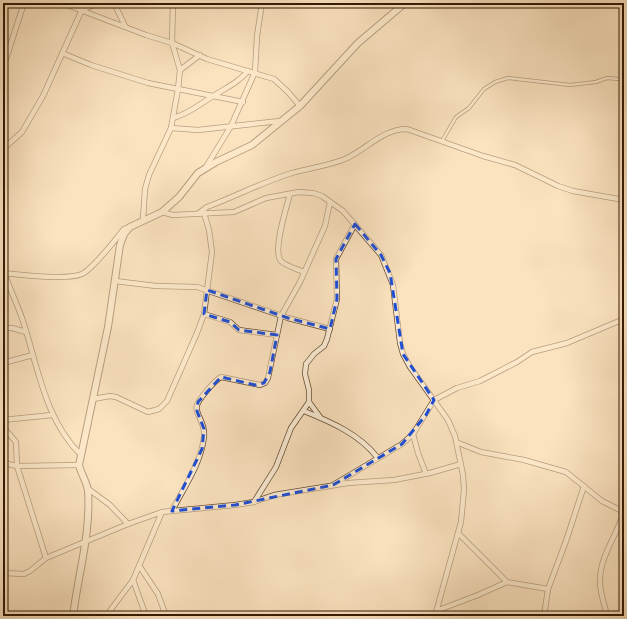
<svg xmlns="http://www.w3.org/2000/svg" width="627" height="619" font-family="'Libre Caslon Text',serif">
	<style>
		.lines { fill: none; stroke-linecap: round; stroke-linejoin: round }
		.service-casing { stroke: #644c33; stroke-width: 4 }
		.minor-casing { stroke: #644c33; stroke-width: 6 }
		.tertiary-casing { stroke: #644c33; stroke-width: 8 }
		.service { stroke: #fcedd6; stroke-width: 2.5 }
		.minor { stroke: #fcedd6; stroke-width: 4.5 }
		.tertiary { stroke: #fcedd6; stroke-width: 6 }
		.marked { fill: none; stroke: #1d4ed8; stroke-width: 3; stroke-dasharray: 8 5; stroke-linejoin: round }
	</style>
	<rect width="100%" height="100%" fill="#fbe3c0"/>
	<filter id="stains"><feTurbulence type="fractalNoise" baseFrequency=".005" numOctaves="4"/><feColorMatrix values="0 0 0 0 .2 0 0 0 0 .09 0 0 0 0 .02 0 0 0 .5 -.17"/></filter>
	<radialGradient id="worn" r=".72"><stop offset=".6" stop-color="#630" stop-opacity="0"/><stop offset="1" stop-color="#630" stop-opacity=".3"/></radialGradient>
	<g class="lines">
		<defs>
			<polyline id="service" points="442,141 456,117 469,108 484,89 495,82 508,78 570,85 596,82 607,78 619,79 624,77"/>
			<g id="minor">
				<polyline points="62,3 146,35 172,43 207,59 274,79 288,92 300,106"/>
				<polyline points="114,3 125,26"/>
				<polyline points="82,10 98,3"/>
				<polyline points="62,53 91,65 148,83 243,102"/>
				<polyline points="3,68 24,3"/>
				<polyline points="180,70 200,55"/>
				<path d="M173 118C191 113 199 104 215 95 229 86 236 84 248 71"/>
				<polyline points="171,128 198,130 280,121"/>
				<polyline points="3,149 22,132 43,96 85,3"/>
				<polyline points="206,167 231,126 255,72 257,36 262,3"/>
				<path d="M290 194C287 206 272 251 281 261 286 266 297 269 304 272"/>
				<polyline points="162,212 173,215 234,212 266,198 299,192 313,193 322,196 343,211 381,255 393,285 400,343 403,354 410,367 448,420 455,436 463,475 464,490 461,522 435,616"/>
				<path d="M199 213 207 207C236 196 263 182 292 173 309 168 328 166 345 159 366 150 382 129 407 129L483 156 515 165 558 186 573 191 624 200"/>
				<polyline points="143,219 145,189 149,175 171,128 178,89 180,70 172,43 173,3"/>
				<path d="M3 269C9 288 18 305 24 324 38 369 46 421 81 455"/>
				<path d="M4 273C21 275 68 280 82 274 94 268 115 240 124 229L129 227"/>
				<polyline points="115,281 156,286 197,287 288,318 330,329"/>
				<polyline points="204,314 230,322 239,330 277,335"/>
				<polyline points="3,328 12,328 26,332"/>
				<polyline points="3,363 33,355"/>
				<polyline points="93,399 110,396 116,397 148,412 159,409 167,401 197,333 204,314 212,252 209,230 204,213"/>
				<polyline points="309,402 320,417"/>
				<path d="M304 411C331 422 359 434 377 457"/>
				<polyline points="3,420 52,415"/>
				<polyline points="3,427 16,442 17,466 79,465"/>
				<polyline points="413,434 418,453 426,474"/>
				<polyline points="456,442 481,452 524,460 566,472 602,501 624,512"/>
				<polyline points="3,463 17,466 46,558"/>
				<polyline points="333,485 402,444 413,434 434,400 457,388 480,381 517,362 532,352 567,343 624,319"/>
				<polyline points="87,488 110,505 128,524"/>
				<polyline points="254,502 276,467 291,428 309,402 309,390 305,374 306,364 314,354 324,346 327,339 337,299 336,259 355,224"/>
				<path d="M172 511C184 487 201 464 204 437 206 422 194 414 197 405 199 399 215 380 221 377L260 385 265 383 268 378 281 316 300 282 316 246 325 226 330 202"/>
				<polyline points="458,533 507,582"/>
				<polyline points="140,567 158,594 166,616"/>
				<polyline points="3,573 24,574 30,571 46,558 128,524 162,512 235,505 254,502 274,495 348,483 394,480 430,473 461,464"/>
				<polyline points="133,580 146,616"/>
				<polyline points="436,611 478,595 507,582 548,589"/>
				<polyline points="106,616 133,580 162,512"/>
				<polyline points="544,616 548,589 566,541 584,486"/>
				<path d="M607 616C605 605 600 594 600 582 599 557 618 534 624 511"/>
			</g>
			<path id="tertiary" d="M73 616C78 575 91 533 88 491 87 482 81 474 79 465L108 327 120 245 124 234 130 227 162 212 179 197 198 173 216 162 252 145 300 106 358 43 405 3"/>
		</defs>
		<use href="#service" class="service-casing"/>
		<use href="#minor" class="minor-casing"/>
		<use href="#tertiary" class="tertiary-casing"/>
		<use href="#service" class="service"/>
		<use href="#minor" class="minor"/>
		<use href="#tertiary" class="tertiary"/>
	</g>
	<path d="M0 0H627V619H0ZM355 224 381 255 390 273 403 354 434 400 426 415 402 444 333 485 235 505 172 511 202 449 204 429 197 411 198 402 221 377 255 385 264 383 270 372 277 335 239 330 230 322 204 314 207 290 288 318 330 329 337 299 336 259Z" fill="#fbe3c0" fill-opacity=".55" fill-rule="evenodd"/>
	<path class="marked" d="M355 224 381 255 390 273 403 354 434 400 426 415 402 444 333 485 235 505 172 511 202 449 204 429 197 411 198 402 221 377 255 385 264 383 270 372 277 335 239 330 230 322 204 314 207 290 288 318 330 329 337 299 336 259Z"/>
	<rect width="627" height="619" fill="none" stroke="#fbe3c0" stroke-width="16"/>
	<rect x="4" y="4" width="619" height="611" fill="none" stroke="#321904" stroke-width="2"/>
	<rect x="8" y="8" width="611" height="603" fill="none" stroke="#321904"/>
	<rect width="100%" height="100%" filter="url(#stains)"/>
	<rect width="100%" height="100%" fill="url(#worn)"/>
</svg>
